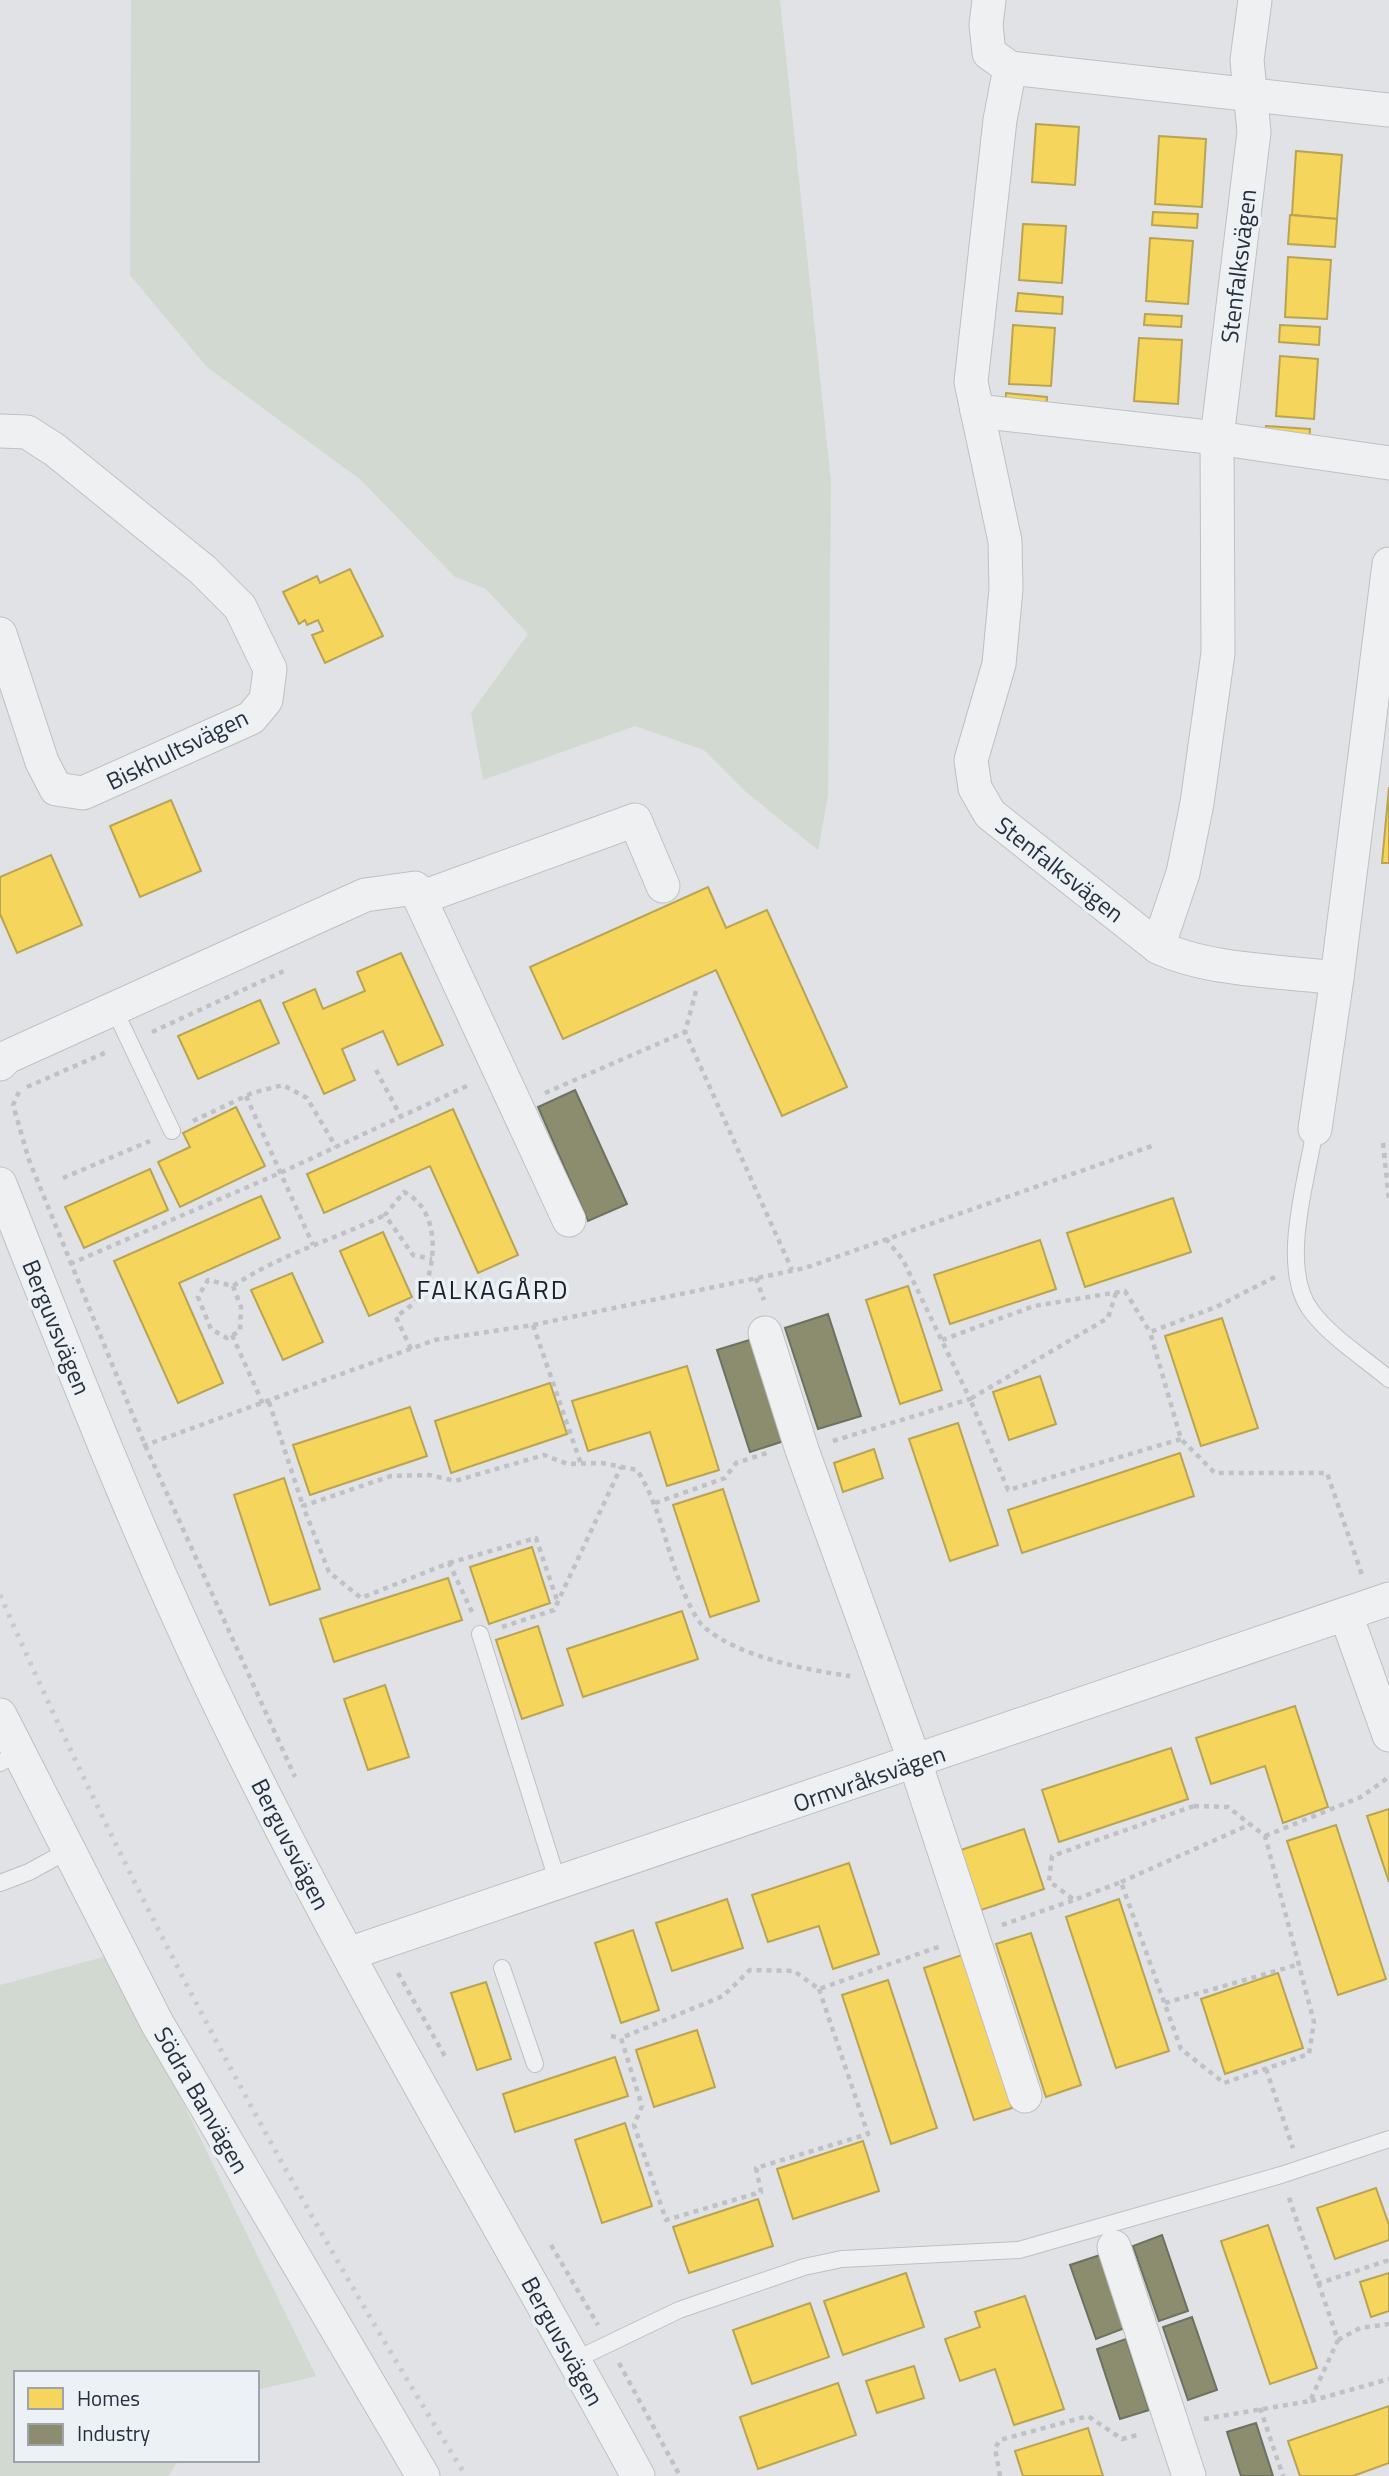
<svg xmlns="http://www.w3.org/2000/svg" width="1389" height="2476" font-family="'Titillium Web',sans-serif">
	<style>
		.green { fill: #d1d9d0 }
		.homes { fill: #f6d55c; stroke: #b8a453; stroke-width: 2 }
		.industry { fill: #8c8c6e; stroke: #6d7160; stroke-width: 2 }
		.lines { fill: none; stroke-linecap: round; stroke-linejoin: round }
		.lane-casing { stroke: #bec0c3; stroke-width: 18 }
		.street-casing { stroke: #bec0c3; stroke-width: 35 }
		.path { stroke: #bfc1c5; stroke-width: 4.5; stroke-dasharray: 5 5; stroke-linecap: butt }
		.lane { stroke: #eff0f2; stroke-width: 16 }
		.street { stroke: #eff0f2; stroke-width: 33 }
		.rail { stroke: #c8cacd; stroke-width: 5; stroke-dasharray: 3.5 7; stroke-linecap: butt }
		.labels { text-anchor: middle; dominant-baseline: central; stroke-width: 7; stroke-linejoin: round; paint-order: stroke }
		.street-label { font-size: 24px; fill: #26313f; stroke: #ecf1f5 }
		.neighbourhood-label { font-size: 26px; letter-spacing: 2px; fill: #18222f; stroke: #ecf1f5 }
	</style>
	<rect width="100%" height="100%" fill="#e0e2e5"/>
	<g class="green">
		<polygon points="131,0 780,0 831,482 828,796 818,850 746,792 704,750 635,726 483,780 471,713 528,634 486,589 455,577 361,480 207,367 130,275"/>
		<polygon points="111,1955 316,2376 257,2390 257,2373 16,2373 16,2460 179,2460 168,2476 0,2476 0,1985"/>
	</g>
	<g class="homes">
		<polygon points="1036,124 1079,127 1075,185 1032,182"/>
		<polygon points="1159,136 1206,139 1202,207 1155,204"/>
		<polygon points="1296,151 1342,155 1337,219 1292,215"/>
		<polygon points="1153,212 1198,214 1197,228 1152,225"/>
		<polygon points="1290,215 1337,219 1335,247 1288,244"/>
		<polygon points="1023,224 1066,226 1062,283 1019,280"/>
		<polygon points="1150,238 1193,241 1188,304 1146,301"/>
		<polygon points="1288,257 1331,260 1327,319 1285,317"/>
		<polygon points="1018,293 1063,297 1062,314 1016,311"/>
		<polygon points="1145,314 1182,316 1181,327 1144,325"/>
		<polygon points="1013,325 1055,328 1051,386 1009,384"/>
		<polygon points="1280,325 1320,327 1319,345 1279,342"/>
		<polygon points="1139,338 1182,340 1178,404 1134,401"/>
		<polygon points="1280,356 1318,359 1314,419 1276,416"/>
		<polygon points="1006,393 1047,397 1046,414 1005,411"/>
		<polygon points="1266,426 1310,429 1309,447 1265,445"/>
		<polygon points="350,569 383,636 325,663 312,635 323,631 318,620 307,625 305,620 299,624 283,592 317,576 320,583"/>
		<polygon points="1389,787 1389,863 1382,863"/>
		<polygon points="171,800 201,871 140,897 110,826"/>
		<polygon points="51,855 82,925 17,953 0,914 0,877"/>
		<polygon points="708,887 726,928 767,910 847,1087 782,1116 716,970 563,1039 530,967"/>
		<polygon points="401,953 443,1045 398,1065 383,1031 342,1049 355,1080 324,1094 283,1003 315,989 323,1009 365,991 357,972"/>
		<polygon points="260,1000 279,1043 198,1079 178,1036"/>
		<polygon points="236,1107 265,1166 180,1207 158,1162 190,1147 183,1133"/>
		<polygon points="453,1109 518,1255 478,1273 430,1166 324,1213 307,1174"/>
		<polygon points="150,1169 168,1210 84,1248 65,1207"/>
		<polygon points="261,1196 280,1238 179,1283 223,1383 178,1403 114,1261"/>
		<polygon points="1173,1198 1191,1252 1085,1287 1067,1233"/>
		<polygon points="383,1232 412,1297 369,1316 340,1251"/>
		<polygon points="1040,1240 1056,1289 950,1324 934,1275"/>
		<polygon points="292,1273 323,1342 283,1360 251,1290"/>
		<polygon points="908,1286 942,1390 900,1404 866,1300"/>
		<polygon points="1222,1318 1258,1428 1201,1446 1165,1336"/>
		<polygon points="687,1366 719,1470 667,1486 650,1432 588,1451 572,1401"/>
		<polygon points="1040,1376 1056,1424 1009,1440 993,1392"/>
		<polygon points="550,1383 567,1434 451,1473 435,1421"/>
		<polygon points="410,1407 427,1456 310,1495 293,1445"/>
		<polygon points="958,1423 998,1545 950,1561 909,1439"/>
		<polygon points="874,1449 883,1478 843,1492 834,1463"/>
		<polygon points="1180,1453 1194,1496 1022,1553 1008,1510"/>
		<polygon points="284,1478 320,1589 270,1605 234,1495"/>
		<polygon points="723,1489 759,1601 710,1617 673,1505"/>
		<polygon points="532,1547 550,1603 489,1624 470,1567"/>
		<polygon points="448,1578 462,1620 334,1662 320,1619"/>
		<polygon points="682,1611 698,1659 583,1697 567,1649"/>
		<polygon points="538,1626 563,1705 522,1719 496,1640"/>
		<polygon points="385,1685 409,1757 368,1770 344,1699"/>
		<polygon points="1295,1706 1328,1807 1283,1823 1265,1766 1211,1784 1196,1738"/>
		<polygon points="1171,1748 1188,1799 1059,1842 1042,1790"/>
		<polygon points="1389,1809 1389,1882 1367,1816"/>
		<polygon points="1336,1825 1386,1979 1338,1995 1287,1841"/>
		<polygon points="1024,1829 1044,1889 981,1910 961,1850"/>
		<polygon points="849,1863 879,1954 833,1969 819,1926 768,1942 752,1895"/>
		<polygon points="727,1899 743,1948 672,1971 656,1923"/>
		<polygon points="1119,1899 1169,2051 1116,2068 1066,1917"/>
		<polygon points="633,1930 659,2010 621,2023 595,1943"/>
		<polygon points="1031,1933 1081,2085 1046,2097 996,1944"/>
		<polygon points="962,1955 1012,2108 974,2120 924,1968"/>
		<polygon points="1278,1973 1303,2048 1225,2074 1201,1999"/>
		<polygon points="888,1980 937,2128 891,2144 842,1995"/>
		<polygon points="486,1982 511,2059 477,2070 451,1993"/>
		<polygon points="697,2030 715,2087 654,2107 636,2050"/>
		<polygon points="615,2057 628,2096 515,2132 503,2094"/>
		<polygon points="625,2123 652,2206 602,2223 575,2140"/>
		<polygon points="863,2141 879,2191 793,2219 777,2169"/>
		<polygon points="1376,2188 1389,2225 1389,2240 1335,2259 1317,2208"/>
		<polygon points="758,2199 773,2246 689,2273 673,2227"/>
		<polygon points="1268,2225 1317,2368 1270,2384 1221,2241"/>
		<polygon points="906,2273 924,2327 843,2355 824,2301"/>
		<polygon points="1389,2273 1389,2311 1371,2317 1360,2282"/>
		<polygon points="1025,2296 1064,2409 1014,2425 995,2369 960,2381 945,2339 980,2327 975,2312"/>
		<polygon points="810,2303 829,2357 752,2384 733,2330"/>
		<polygon points="914,2366 924,2398 877,2413 866,2381"/>
		<polygon points="838,2383 856,2435 758,2469 740,2417"/>
		<polygon points="1389,2406 1389,2463 1353,2476 1300,2476 1288,2441"/>
		<polygon points="1088,2428 1103,2476 1023,2476 1015,2451"/>
	</g>
	<g class="industry">
		<polygon points="575,1090 627,1204 588,1221 538,1107"/>
		<polygon points="828,1314 861,1416 818,1429 785,1328"/>
		<polygon points="756,1338 790,1439 750,1452 717,1350"/>
		<polygon points="1162,2235 1188,2311 1159,2321 1133,2246"/>
		<polygon points="1100,2255 1125,2328 1096,2339 1070,2265"/>
		<polygon points="1192,2317 1217,2390 1188,2400 1163,2327"/>
		<polygon points="1126,2339 1149,2410 1120,2419 1097,2349"/>
		<polygon points="1256,2423 1273,2476 1241,2476 1227,2432"/>
	</g>
	<g class="lines">
		<defs>
			<g id="lane">
				<polyline points="114,1009 172,1131"/>
				<path d="M1315 1129C1307 1180 1278 1269 1312 1312 1332 1338 1364 1358 1389 1379"/>
				<polyline points="480,1634 558,1883"/>
				<polyline points="0,1763 19,1752"/>
				<polyline points="0,1883 29,1872 69,1850"/>
				<polyline points="502,1968 535,2064"/>
				<polyline points="575,2360 679,2310 804,2267 842,2259 1019,2250 1281,2175 1389,2139"/>
			</g>
			<g id="street">
				<path d="M989 0 986 25 989 53 1010 68 1000 120 971 382 1005 541 1006 589 999 664 971 760 975 788 990 814 1158 947C1208 971 1282 971 1337 978"/>
				<polyline points="1010,68 1389,110"/>
				<polyline points="977,411 1217,438 1389,463"/>
				<polyline points="0,431 27,432 55,450 203,570 240,607 270,669 266,700 251,718 83,793 56,789 42,762 0,634"/>
				<polyline points="420,898 635,820 663,886"/>
				<polyline points="1158,947 1183,873 1197,803 1218,653 1217,438 1254,132 1247,60 1255,0"/>
				<polyline points="0,1064 7,1057 365,895 415,888 569,1220"/>
				<polyline points="1315,1129 1337,978 1389,564"/>
				<path d="M0 1184C71 1363 141 1544 226 1718 352 1977 500 2223 638 2476"/>
				<polyline points="765,1333 802,1450 915,1762 1025,2096"/>
				<polyline points="1346,1615 1389,1735"/>
				<polyline points="0,1715 157,2023 423,2476"/>
				<polyline points="348,1954 1389,1599"/>
				<polyline points="1114,2247 1189,2476"/>
			</g>
		</defs>
		<use href="#lane" class="lane-casing"/>
		<use href="#street" class="street-casing"/>
		<g class="path">
			<polyline points="696,991 685,1032 792,1270"/>
			<polyline points="152,1032 284,971"/>
			<polyline points="376,1070 401,1117"/>
			<polyline points="27,1087 109,1051"/>
			<polyline points="19,1092 13,1105 29,1160 145,1445 295,1777"/>
			<polyline points="545,1093 685,1032"/>
			<polyline points="246,1096 313,1245"/>
			<polyline points="193,1121 252,1093 283,1085 307,1098 336,1147"/>
			<polyline points="1383,1143 1389,1200"/>
			<polyline points="63,1178 150,1141"/>
			<polyline points="70,1264 280,1173 471,1084"/>
			<polyline points="1275,1277 1216,1307 1150,1332 1181,1439 1215,1473 1327,1473 1362,1575"/>
			<polyline points="756,1278 764,1300"/>
			<path d="M233 1286 241 1307 240 1331 227 1338 211 1329 198 1297 208 1280 233 1286C281 1254 333 1240 385 1215"/>
			<polyline points="1116,1293 1108,1318 970,1399 1008,1490 1181,1439"/>
			<polyline points="533,1325 581,1464"/>
			<polyline points="232,1335 263,1404"/>
			<polyline points="942,1340 1034,1306 1125,1291 1150,1332"/>
			<path d="M411 1349 396 1317C405 1310 420 1300 424 1290 437 1258 439 1209 404 1192L385 1215 413 1255 432 1259"/>
			<polyline points="269,1402 303,1506"/>
			<polyline points="833,1441 970,1399 903,1260 886,1239"/>
			<polyline points="143,1446 435,1340 533,1325 805,1268 1152,1146"/>
			<polyline points="655,1503 725,1478 736,1463 770,1452"/>
			<polyline points="449,1563 536,1538 558,1603"/>
			<path d="M472 1612 449 1563 361 1598 329 1572 303 1506 391 1476 429 1475 455 1481 544 1455 568 1464 602 1463 637 1470C659 1504 665 1543 679 1580 684 1593 694 1618 704 1627 739 1657 806 1670 850 1676"/>
			<polyline points="502,1627 554,1610 621,1467"/>
			<polygon points="1194,1806 1228,1807 1265,1836 1314,2022 1309,2054 1224,2083 1181,2049 1121,1882 1074,1900 1049,1881 1052,1856"/>
			<polyline points="1265,1836 1361,1797 1389,1777"/>
			<polyline points="1121,1882 1251,1824"/>
			<polyline points="1002,1925 1074,1900"/>
			<polyline points="398,1973 447,2060"/>
			<polyline points="819,1989 868,2134 756,2168 761,2192 666,2220 634,2125 642,2106 621,2038 723,1996 750,1970 794,1971 819,1989 941,1946"/>
			<polyline points="1165,2003 1300,1964"/>
			<polyline points="611,2036 621,2038"/>
			<polyline points="1266,2069 1293,2148"/>
			<polyline points="551,2245 598,2325"/>
			<polyline points="1317,2284 1389,2260"/>
			<polyline points="1338,2340 1360,2328 1389,2324"/>
			<polyline points="619,2363 680,2476"/>
			<polyline points="1311,2401 1389,2379"/>
			<polyline points="1260,2408 1283,2476"/>
			<polyline points="1204,2419 1310,2401 1338,2340 1288,2195"/>
			<polyline points="1000,2476 995,2448 1000,2440 1088,2416 1122,2439 1141,2434"/>
		</g>
		<use href="#lane" class="lane"/>
		<use href="#street" class="street"/>
		<path class="rail" d="M0 1595C134 1899 291 2194 466 2476"/>
	</g>
	<g class="labels">
		<g class="street-label">
			<text transform="translate(1238 266) rotate(-83)">Stenfalksvägen</text>
			<text transform="translate(177 749) rotate(-26)">Biskhultsvägen</text>
			<text transform="translate(1060 869) rotate(38)">Stenfalksvägen</text>
			<text transform="translate(57 1327) rotate(68)">Berguvsvägen</text>
			<text transform="translate(869 1778) rotate(-19)">Ormvråksvägen</text>
			<text transform="translate(291 1844) rotate(63)">Berguvsvägen</text>
			<text transform="translate(202 2100) rotate(60)">Södra Banvägen</text>
			<text transform="translate(563 2341) rotate(61)">Berguvsvägen</text>
		</g>
		<g class="neighbourhood-label">
			<text x="493" y="1289">FALKAGÅRD</text>
		</g>
	</g>
	<rect x="14" y="2371" width="245" height="91" fill="#ecf1f5" stroke="#9da4ac" stroke-width="2"/>
	<rect x="28" y="2388" width="35" height="21" fill="#f6d55c" stroke="#9da4ac" stroke-width="2"/>
	<text x="77" y="2406" font-size="21" fill="#26313f">Homes</text>
	<rect x="28" y="2424" width="35" height="21" fill="#8c8c6e" stroke="#9da4ac" stroke-width="2"/>
	<text x="77" y="2441" font-size="21" fill="#26313f">Industry</text>
</svg>
